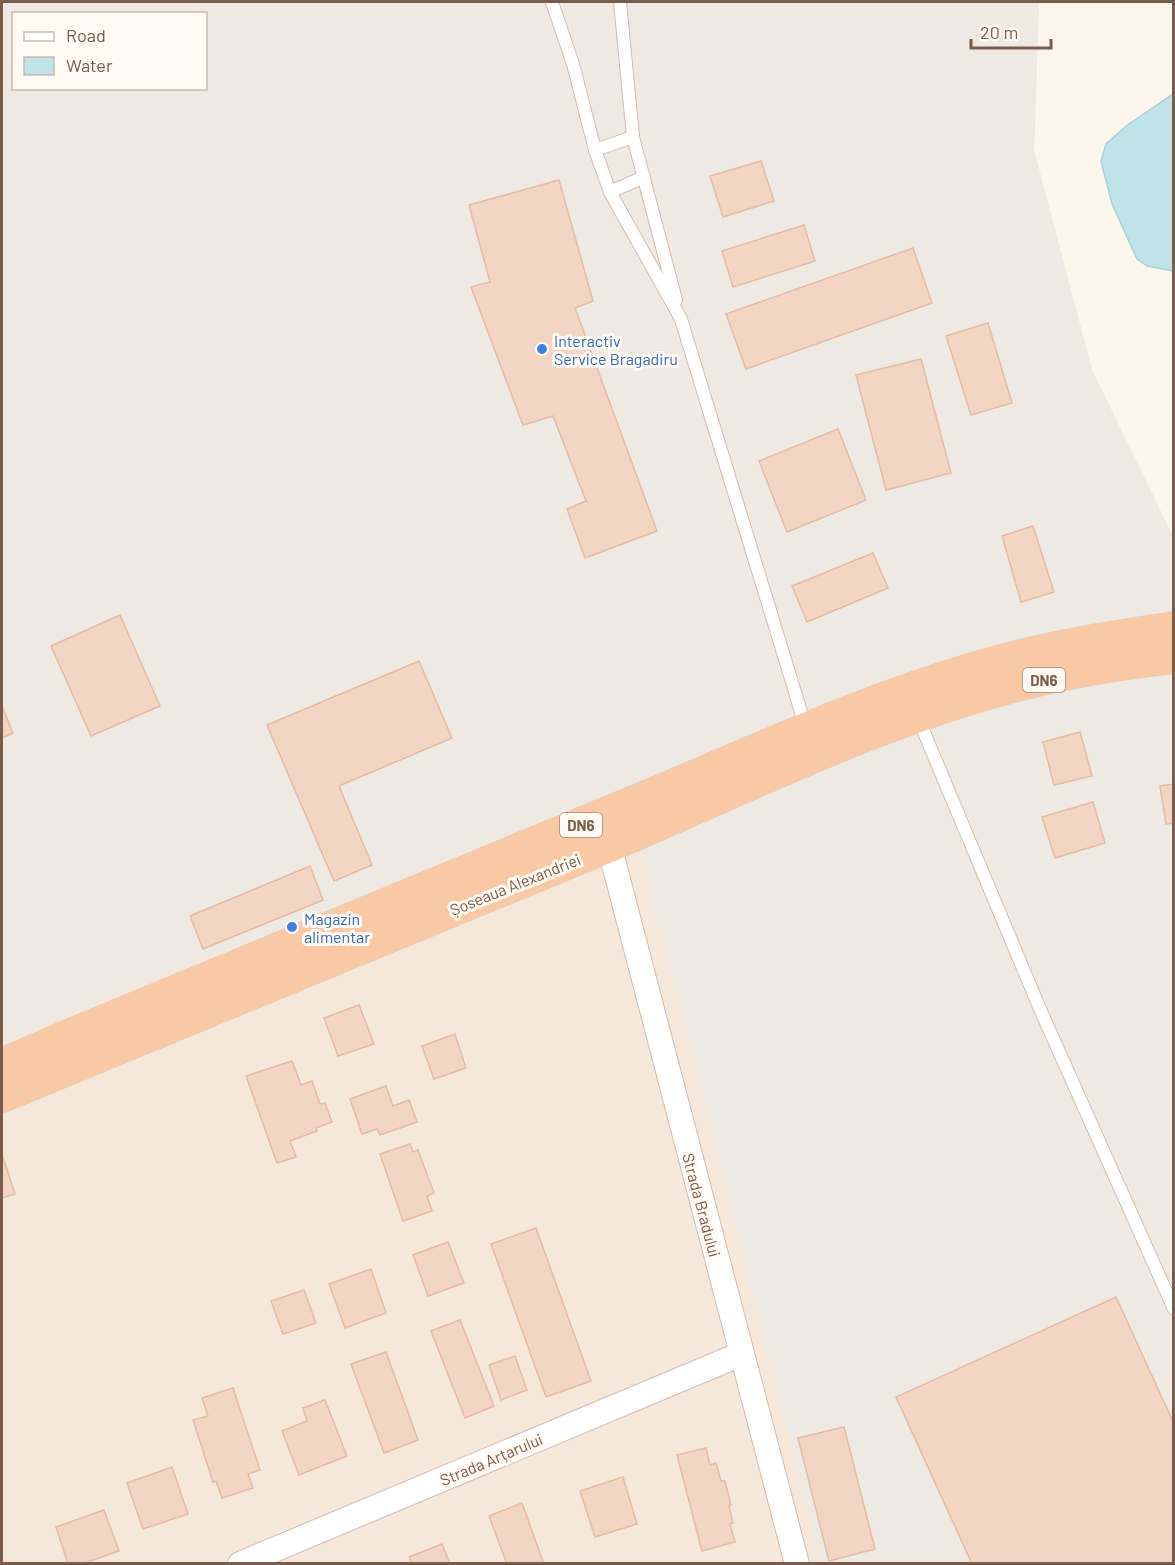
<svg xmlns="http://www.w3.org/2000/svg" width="1175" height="1565" font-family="Barlow,sans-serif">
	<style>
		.residential { fill: #f5e8da; fill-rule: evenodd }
		.industrial { fill: #efe9e4; fill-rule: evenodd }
		.water { fill: #bfe3e8; stroke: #a5d3da; stroke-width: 1.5 }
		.building { fill: #f3d5c3; stroke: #e6bba3; stroke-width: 1.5 }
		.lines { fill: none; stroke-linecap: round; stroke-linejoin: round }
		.service-casing { stroke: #d1beb0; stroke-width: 14 }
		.minor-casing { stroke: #d1beb0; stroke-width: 26 }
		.trunk-casing { stroke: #dad1cd; stroke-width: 34 }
		.service { stroke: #fff; stroke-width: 12 }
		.minor { stroke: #fff; stroke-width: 24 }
		.trunk { stroke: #f9c8a4; stroke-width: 33 }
		.shop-dot { fill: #3f7fe0; stroke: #fffaf3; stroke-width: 2 }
		.labels { text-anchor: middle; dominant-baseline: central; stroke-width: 6; stroke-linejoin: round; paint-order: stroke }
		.shield { fill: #fffaf3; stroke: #a28b7f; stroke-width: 1.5 }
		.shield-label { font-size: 15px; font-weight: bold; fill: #7a5c4d }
		.shop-label { font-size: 16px; fill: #366cbe; stroke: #fffaf3; text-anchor: start }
		.street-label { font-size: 16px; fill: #7a5c4d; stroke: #fffaf3 }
	</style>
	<rect width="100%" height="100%" fill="#fdf6ec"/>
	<path class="residential" d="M2 2H1039L1034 150 1092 370 1173 539V1563L2 1564ZM14 14H206V88H14Z"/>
	<path class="industrial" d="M2 2H1039L1034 150 1092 370 1173 536V1563H821L624 787 2 1042ZM14 14H206V88H14Z"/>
	<polygon class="water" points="1173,94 1173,271 1147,266 1137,259 1112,204 1101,161 1106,144 1126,126"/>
	<g class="building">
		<polygon points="761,161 774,201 723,217 710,176"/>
		<polygon points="559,180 593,301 575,308 657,531 585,558 567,509 586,501 553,416 523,425 471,287 490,282 469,205"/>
		<polygon points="804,225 815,261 733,287 722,251"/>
		<polygon points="913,248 932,303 746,369 726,314"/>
		<polygon points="988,323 1012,403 971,415 946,336"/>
		<polygon points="921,359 951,473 886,490 856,375"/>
		<polygon points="838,429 866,500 787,532 759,461"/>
		<polygon points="1033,526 1054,592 1021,602 1002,536"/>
		<polygon points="873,553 888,588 807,622 792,586"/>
		<polygon points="120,615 160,706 91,736 51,646"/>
		<polygon points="419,661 452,738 339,786 372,865 334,881 267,725"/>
		<polygon points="2,706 13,733 2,738"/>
		<polygon points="1080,732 1092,776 1054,785 1043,742"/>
		<polygon points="1174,784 1174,823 1166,824 1160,786"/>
		<polygon points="1093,802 1105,843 1055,858 1042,817"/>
		<polygon points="310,866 323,900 203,949 190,916"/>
		<polygon points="359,1005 374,1044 338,1056 324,1018"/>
		<polygon points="455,1034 466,1068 434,1079 422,1046"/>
		<polygon points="292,1061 301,1085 312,1081 320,1104 325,1103 332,1122 316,1128 317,1131 290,1141 296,1157 277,1163 246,1076"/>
		<polygon points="386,1086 393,1106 409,1100 417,1122 380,1135 377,1129 362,1134 350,1099"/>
		<polygon points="410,1144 413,1152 418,1150 434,1193 427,1196 432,1211 403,1221 380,1154"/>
		<polygon points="2,1154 15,1194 2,1198"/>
		<polygon points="536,1228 591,1381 546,1397 491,1244"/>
		<polygon points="448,1242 464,1283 428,1296 413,1255"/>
		<polygon points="371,1269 386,1313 345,1328 329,1284"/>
		<polygon points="304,1290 316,1323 283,1334 271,1301"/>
		<polygon points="1116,1297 1174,1424 1174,1564 972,1564 896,1397"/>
		<polygon points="460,1320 494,1406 465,1418 431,1331"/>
		<polygon points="386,1352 418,1440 384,1453 351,1364"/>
		<polygon points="515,1356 527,1390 501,1400 489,1365"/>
		<polygon points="233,1388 260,1470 248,1474 253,1488 222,1498 216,1481 213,1482 193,1420 208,1416 202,1398"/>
		<polygon points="325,1400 347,1456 299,1475 282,1431 307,1421 303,1408"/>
		<polygon points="844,1427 875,1549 829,1561 798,1438"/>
		<polygon points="706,1448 710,1465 716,1463 721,1481 725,1481 731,1505 729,1506 733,1523 730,1524 735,1542 702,1551 677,1455"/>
		<polygon points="172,1467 188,1514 143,1529 127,1483"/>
		<polygon points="623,1477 637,1524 595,1537 580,1491"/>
		<polygon points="522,1503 544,1564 507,1564 489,1516"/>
		<polygon points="104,1510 119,1551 82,1564 68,1564 56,1527"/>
		<polygon points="442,1544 450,1564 412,1564 409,1557"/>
	</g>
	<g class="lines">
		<defs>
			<g id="service">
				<polyline points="552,2 573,64 595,150 610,192 681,319 806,728"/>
				<polyline points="620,2 633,137 676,300"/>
				<polyline points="595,150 633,137"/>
				<polyline points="610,192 644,177"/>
				<polyline points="918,718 1040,1009 1174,1309"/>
			</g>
			<g id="minor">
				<polyline points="609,845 797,1564"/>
				<polyline points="240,1564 741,1354"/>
			</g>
			<g id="trunk">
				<path d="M2 1065 66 1037C247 962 429 887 610 812 736 761 856 702 987 665 1048 647 1111 638 1174 628"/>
				<path d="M2 1096C203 1012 406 931 608 846 733 793 857 731 988 693 1048 675 1112 664 1174 657"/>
			</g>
		</defs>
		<use href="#service" class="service-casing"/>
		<use href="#minor" class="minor-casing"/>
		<use href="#trunk" class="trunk-casing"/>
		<use href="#service" class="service"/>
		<use href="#minor" class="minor"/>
		<use href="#trunk" class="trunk"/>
	</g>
	<g class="shop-dot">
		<circle cx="542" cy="349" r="6"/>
		<circle cx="292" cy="927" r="6"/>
	</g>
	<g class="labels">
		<g class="shield">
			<rect x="1023" y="668" width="42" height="24" rx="4.5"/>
			<rect x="560" y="813" width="42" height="24" rx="4.5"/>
		</g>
		<g class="shield-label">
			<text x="1044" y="680">DN6</text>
			<text x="581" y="825">DN6</text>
		</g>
		<g class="shop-label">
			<text x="554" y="340">Interactiv<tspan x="554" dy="18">Service Bragadiru</tspan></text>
			<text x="304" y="918">Magazin<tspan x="304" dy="18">alimentar</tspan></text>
		</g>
		<g class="street-label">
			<text transform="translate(515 884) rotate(-22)">Șoseaua Alexandriei</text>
			<text transform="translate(702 1205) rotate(75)">Strada Bradului</text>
			<text transform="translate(491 1459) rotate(-23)">Strada Arțarului</text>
		</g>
	</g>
	<rect width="1175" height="1565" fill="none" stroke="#7a5c4d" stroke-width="6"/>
	<rect x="12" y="12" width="195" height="78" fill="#fffaf3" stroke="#cabbb1" stroke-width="1.5"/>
	<rect x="24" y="32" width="30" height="9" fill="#ffffff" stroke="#cabbb1" stroke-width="1.5"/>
	<text x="66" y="42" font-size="18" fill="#7a5c4d">Road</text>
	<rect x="24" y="57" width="30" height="18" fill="#bfe3e8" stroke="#cabbb1" stroke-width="1.5"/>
	<text x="66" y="72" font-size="18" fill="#7a5c4d">Water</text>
	<path d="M971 39v9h80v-9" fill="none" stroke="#7a5c4d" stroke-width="3"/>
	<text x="980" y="39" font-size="18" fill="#7a5c4d" stroke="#fffaf3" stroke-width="4.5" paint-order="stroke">20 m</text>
</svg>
